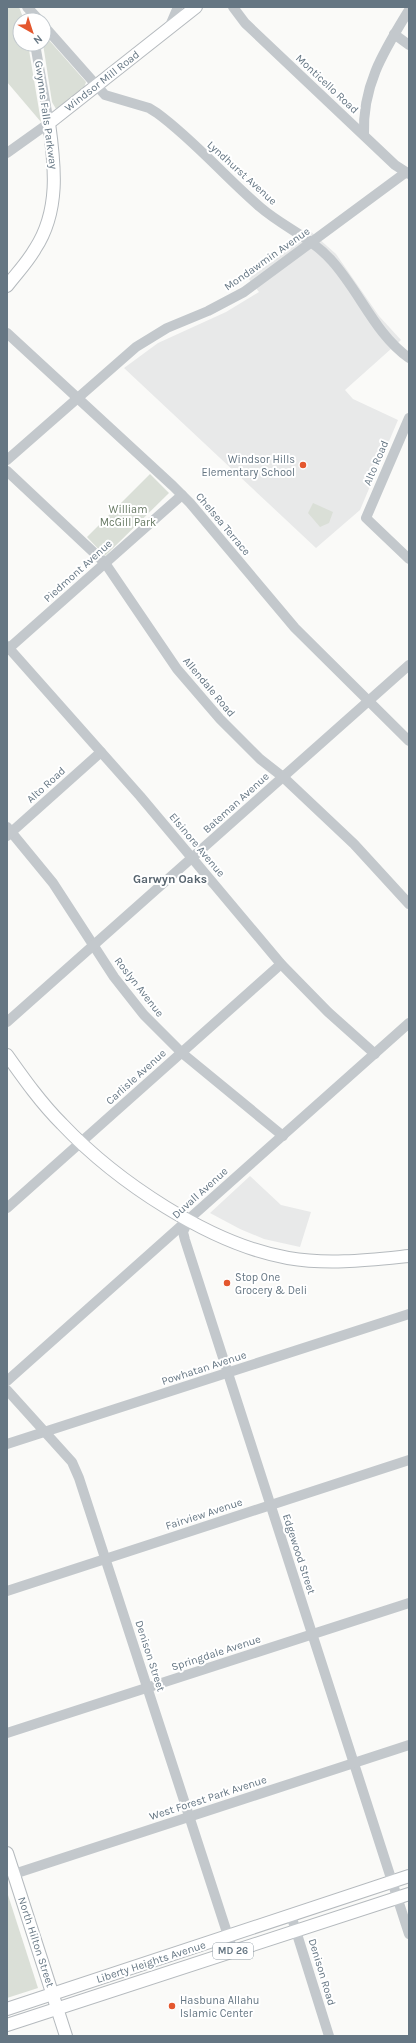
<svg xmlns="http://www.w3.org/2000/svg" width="416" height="2043" font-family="Karla,sans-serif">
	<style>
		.built { fill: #e8e9e9 }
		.green { fill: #dadfd7 }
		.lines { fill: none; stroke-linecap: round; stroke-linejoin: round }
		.major-casing { stroke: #b5babe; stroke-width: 14 }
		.minor { stroke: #c3c8cc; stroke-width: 10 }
		.major { stroke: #fff; stroke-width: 12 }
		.poi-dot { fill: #e4572e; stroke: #fff; stroke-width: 1.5 }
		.labels { text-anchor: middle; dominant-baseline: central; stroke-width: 4; stroke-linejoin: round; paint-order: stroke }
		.shield { fill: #fff; stroke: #939fa8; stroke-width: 1 }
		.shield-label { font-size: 10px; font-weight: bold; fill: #657683 }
		.street-label { font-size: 11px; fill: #657683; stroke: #fff }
		.poi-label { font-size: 11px; fill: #657683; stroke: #fff; text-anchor: start }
		.park-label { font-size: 11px; fill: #687a64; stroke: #fff }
		.neighbourhood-label { font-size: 12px; font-weight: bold; fill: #57646e; stroke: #fff }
	</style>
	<rect width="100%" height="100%" fill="#fafaf8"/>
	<g class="built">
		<polygon points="309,230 336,254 379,316 401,340 345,390 353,399 398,420 360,510 316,548 124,368 158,343 226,312 259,292 248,278 296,243"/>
		<polygon points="250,1176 281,1205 311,1212 300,1247 264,1239 240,1229 210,1213"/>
	</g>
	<g class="green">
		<polygon points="7,7 19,7 24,20 20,20 20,44 28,44 41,122 7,82"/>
		<polygon points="44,39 48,39 86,82 84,88 56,109 52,102 43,44"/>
		<polygon points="150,474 169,493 105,556 87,537"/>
		<polygon points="313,503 333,512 329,523 320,527 308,513"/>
		<polygon points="7,1892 38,1988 7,1998"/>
	</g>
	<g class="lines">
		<defs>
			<g id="major">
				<path d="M7 286C16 274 27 263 35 249 60 211 55 166 49 123L196 7"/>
				<path d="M7 1055C24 1079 41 1103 62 1124 116 1181 209 1244 288 1258 328 1265 369 1260 409 1256"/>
				<polyline points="7,1853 66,2036"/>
				<polyline points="7,2009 409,1876"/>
				<polyline points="7,2025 409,1894"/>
			</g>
		</defs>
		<use href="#major" class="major-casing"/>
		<g class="minor">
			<polyline points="27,7 39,20"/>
			<polyline points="233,7 245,23 395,165 409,174"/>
			<path d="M44 26 105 95 149 108 157 113C194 140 225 177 260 207 283 227 312 238 332 261 360 292 375 334 409 358"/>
			<polyline points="169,28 178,7"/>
			<polyline points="394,34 409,45"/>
			<path d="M364 135C362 85 384 51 409 10"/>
			<polyline points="7,153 49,123 35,44"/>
			<polyline points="7,333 173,486 190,503 295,628 409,741"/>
			<polyline points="409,418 366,518 409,559"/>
			<polyline points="7,460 136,347 167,328 208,311 244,292 405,173"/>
			<polyline points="7,471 105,563 177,669 220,719 260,759 283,777 354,844 409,904"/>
			<polyline points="7,646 140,796 281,964 328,1012 375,1054"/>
			<polyline points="7,650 182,495"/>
			<polyline points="7,827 53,883 114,977 144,1015 182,1053 283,1136"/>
			<polyline points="7,836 101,752"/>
			<polyline points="7,1022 409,665"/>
			<polyline points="7,1208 281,964"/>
			<polyline points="189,1219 183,1232 185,1240 409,1934"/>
			<polyline points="7,1381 409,1023"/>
			<polyline points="7,1390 72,1462 79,1478 233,1951"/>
			<polyline points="7,1444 409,1314"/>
			<polyline points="7,1591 409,1460"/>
			<polyline points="7,1733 409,1603"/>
			<polyline points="14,1874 409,1745"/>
			<polyline points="291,1915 329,2036"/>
		</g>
		<use href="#major" class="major"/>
	</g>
	<g class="poi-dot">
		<circle cx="303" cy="465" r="4"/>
		<circle cx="227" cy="1283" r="4"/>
		<circle cx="172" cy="2006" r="4"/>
	</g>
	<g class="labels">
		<rect class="shield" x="213" y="1943" width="40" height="16" rx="3"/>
		<g class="shield-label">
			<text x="233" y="1951">MD 26</text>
		</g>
		<g class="street-label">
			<text transform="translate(102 81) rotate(-38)">Windsor Mill Road</text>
			<text transform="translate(327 84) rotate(43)">Monticello Road</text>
			<text transform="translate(46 115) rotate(82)">Gwynns Falls Parkway</text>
			<text transform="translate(242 173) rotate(42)">Lyndhurst Avenue</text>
			<text transform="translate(267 259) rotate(-35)">Mondawmin Avenue</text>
			<text transform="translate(376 463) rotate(-67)">Alto Road</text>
			<text transform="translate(223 524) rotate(50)">Chelsea Terrace</text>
			<text transform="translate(78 571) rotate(-42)">Piedmont Avenue</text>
			<text transform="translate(209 687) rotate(50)">Allendale Road</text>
			<text transform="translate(46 785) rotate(-42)">Alto Road</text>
			<text transform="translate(236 803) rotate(-42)">Bateman Avenue</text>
			<text transform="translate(197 845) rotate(50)">Elsinore Avenue</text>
			<text transform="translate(139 987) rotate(52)">Roslyn Avenue</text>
			<text transform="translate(136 1077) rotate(-42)">Carlisle Avenue</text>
			<text transform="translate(200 1193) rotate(-42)">Duvall Avenue</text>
			<text transform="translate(204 1368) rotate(-18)">Powhatan Avenue</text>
			<text transform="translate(204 1514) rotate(-18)">Fairview Avenue</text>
			<text transform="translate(299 1554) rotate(72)">Edgewood Street</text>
			<text transform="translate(216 1653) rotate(-18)">Springdale Avenue</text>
			<text transform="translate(150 1656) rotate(72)">Denison Street</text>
			<text transform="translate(208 1798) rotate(-18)">West Forest Park Avenue</text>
			<text transform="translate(36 1942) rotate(72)">North Hilton Street</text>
			<text transform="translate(151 1962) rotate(-18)">Liberty Heights Avenue</text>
			<text transform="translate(322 1972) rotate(73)">Denison Road</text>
		</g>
		<g class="poi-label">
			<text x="295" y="459" text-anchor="end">Windsor Hills<tspan x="295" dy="13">Elementary School</tspan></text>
			<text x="235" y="1277">Stop One<tspan x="235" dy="13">Grocery &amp; Deli</tspan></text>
			<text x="180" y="2000">Hasbuna Allahu<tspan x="180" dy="13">Islamic Center</tspan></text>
		</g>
		<g class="park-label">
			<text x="128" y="509">William<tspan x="128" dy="13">McGill Park</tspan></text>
		</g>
		<g class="neighbourhood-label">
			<text x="170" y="879">Garwyn Oaks</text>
		</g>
	</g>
	<rect width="416" height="2043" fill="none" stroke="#657683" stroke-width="16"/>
	<g transform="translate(32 32) rotate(141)"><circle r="19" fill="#ffffff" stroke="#c1c8cd"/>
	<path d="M0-3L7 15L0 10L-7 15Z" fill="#e4572e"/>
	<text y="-6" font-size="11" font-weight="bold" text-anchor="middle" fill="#657683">N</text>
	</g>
</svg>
